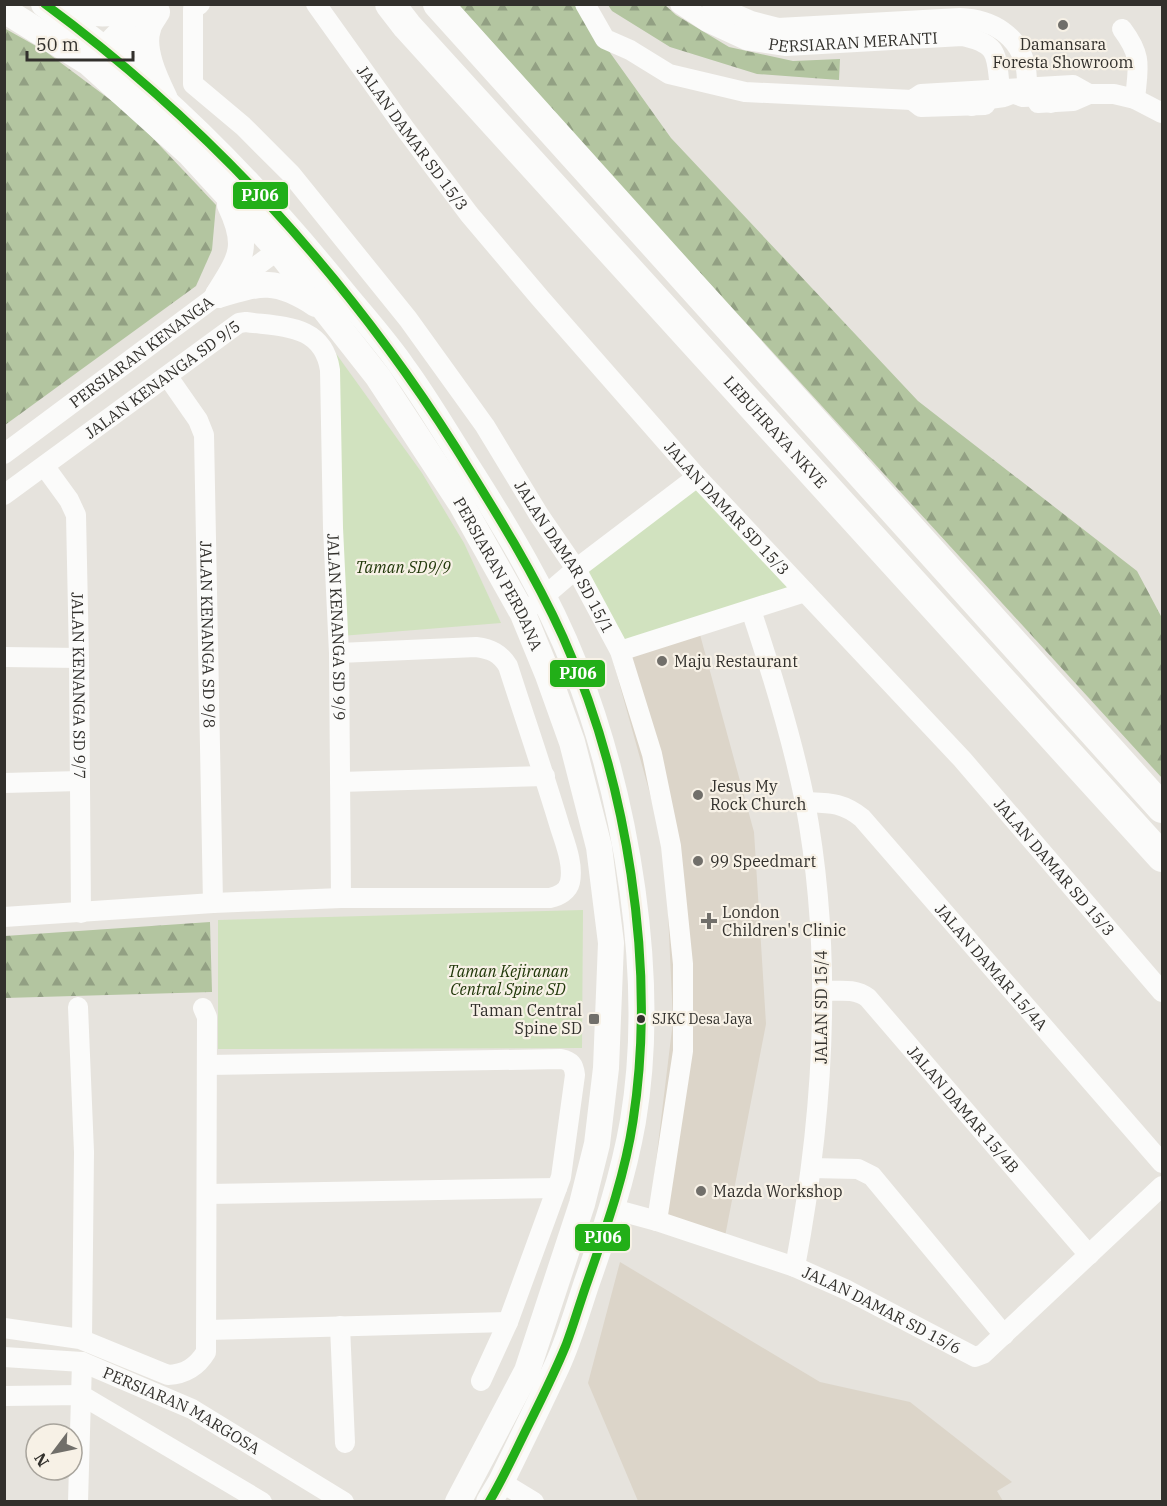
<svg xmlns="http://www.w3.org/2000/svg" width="1167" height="1506" font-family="'IBM Plex Serif',serif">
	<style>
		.built { fill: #dcd5c9 }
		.forest { fill: url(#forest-firs) }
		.park { fill: #d1e2bf }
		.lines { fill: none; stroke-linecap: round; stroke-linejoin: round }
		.minor { stroke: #fbfbfa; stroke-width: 20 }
		.major { stroke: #fbfbfa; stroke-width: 26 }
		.highway { stroke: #fbfbfa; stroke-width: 30 }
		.bus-1-casing { stroke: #f7f1e6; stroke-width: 14 }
		.bus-1 { stroke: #22af18; stroke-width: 9 }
		.poi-dot { fill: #716f6a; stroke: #f7f1e6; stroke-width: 2 }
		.bus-dot { fill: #32302c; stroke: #f7f1e6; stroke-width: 2 }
		.labels { text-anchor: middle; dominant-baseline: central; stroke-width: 4.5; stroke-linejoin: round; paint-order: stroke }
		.bus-label { font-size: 14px; fill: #32302c; stroke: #f7f1e6; text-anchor: start }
		.street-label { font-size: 16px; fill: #32302c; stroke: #f7f1e6 }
		.poi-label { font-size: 16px; fill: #32302c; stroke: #f7f1e6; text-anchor: start }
		.park-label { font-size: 16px; font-style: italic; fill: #203709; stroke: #f7f1e6 }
		.line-badge { stroke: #f7f1e6; stroke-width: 2 }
		.badge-label { font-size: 16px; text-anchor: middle; font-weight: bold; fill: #fff }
	</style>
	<defs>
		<pattern id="forest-firs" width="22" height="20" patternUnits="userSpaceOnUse" patternTransform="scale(1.5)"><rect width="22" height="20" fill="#b3c5a0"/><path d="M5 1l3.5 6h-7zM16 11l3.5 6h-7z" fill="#92a083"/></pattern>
	</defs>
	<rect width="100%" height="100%" fill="#e6e3dd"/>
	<g class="built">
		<polygon points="696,620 754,832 766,1024 722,1252 648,1227 673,1021 665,848 610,650"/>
		<polygon points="620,1262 820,1382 910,1402 1012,1482 997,1491 1003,1501 638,1501 588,1383"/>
	</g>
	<g class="forest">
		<polygon points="459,5 576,5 671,138 918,401 1137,571 1162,618 1162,778 628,194"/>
		<polygon points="608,5 665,5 676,15 729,47 793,61 840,59 839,80 757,74 670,47 612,11"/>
		<polygon points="4,28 45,51 132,116 216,205 212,250 196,286 5,425"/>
		<polygon points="210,922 212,992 5,998 5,936"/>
	</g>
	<g class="park">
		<polygon points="332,348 422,473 464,543 501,623 341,636"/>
		<polygon points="694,483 797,590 623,645 582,571"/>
		<polygon points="583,910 582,1048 218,1049 218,920"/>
	</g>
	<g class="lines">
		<g class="minor">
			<path id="s1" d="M200 4 193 9V84L243 126 291 174 408 319 485 426 539 515 576 569 620 651 652 754 671 846 683 964V1051L657 1221"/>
			<path id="s2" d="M316 4 406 130 469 214 540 298 697 477 962 759 1162 992"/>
			<polyline points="585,4 605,39 630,50 669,74 745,92 912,100 921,94 1073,85 1089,94"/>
			<path id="s3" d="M680 4 707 22 746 40 786 46 962 36C1000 44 996 55 1000 89L1023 97 1044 96 1051 103"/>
			<path d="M712 4 751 21 778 28 960 18C991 19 1020 35 1026 69 1027 75 1027 82 1027 88L1004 97 982 100 972 106"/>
			<path d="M1122 29C1143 57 1138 67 1135 99"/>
			<polyline points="92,58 143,6"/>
			<polyline points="106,66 151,17"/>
			<polyline points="912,100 921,107 985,105"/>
			<polyline points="1038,103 1073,101 1089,94 1114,94 1135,99 1162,113"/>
			<path id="s4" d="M168 377 198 420 204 435 213 903"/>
			<path id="s5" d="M4 454 278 250 281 238"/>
			<path id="s6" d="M45 467 69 500 76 515 79 658 81 913"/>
			<path id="s7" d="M4 495 239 323 246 322C282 327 323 324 330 370L333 528 339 653 341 898"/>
			<polyline points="534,605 576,569 697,477"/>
			<path d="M751 610C772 673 792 737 805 802 834 957 824 1114 795 1267"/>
			<polyline points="620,651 805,592"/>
			<polyline points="4,657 79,658"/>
			<polyline points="340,782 545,776"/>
			<polyline points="4,783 80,781"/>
			<path id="s8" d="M805 802C829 803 842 802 862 818L1162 1163"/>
			<path d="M4 917 213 903 341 898H550C559 896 568 891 570 882 574 863 564 841 559 824 543 771 525 719 508 666 500 653 491 649 476 647L339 653"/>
			<path id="s9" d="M824 991C840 991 855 988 868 998L1089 1255"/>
			<polyline points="78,1007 84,1152 82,1339"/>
			<path d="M207 1065 561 1059C571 1061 574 1065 575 1075L561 1177 508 1322 481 1381"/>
			<polyline points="811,1168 858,1169 872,1176 1004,1335"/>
			<polyline points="207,1194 557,1188"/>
			<path id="s10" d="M613 1209 657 1221 795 1267 847 1290 975 1357 983 1354 1162 1186"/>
			<polyline points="340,1326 345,1443"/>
			<path d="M4 1328 80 1339 168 1375C185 1374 197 1367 206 1352L207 1017 203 1008"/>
			<polyline points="207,1330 508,1322"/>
			<path id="s11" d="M4 1357 82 1362 192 1409 344 1502"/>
			<polyline points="4,1396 81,1395 262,1502"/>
			<polyline points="501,1482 534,1502"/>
			<polyline points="78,1502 82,1362"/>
		</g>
		<g class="major">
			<path d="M44 4C157 83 254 183 340 289 361 315 385 341 404 369 426 399 445 432 465 463 506 527 547 595 575 666 627 800 657 978 633 1121 623 1178 605 1231 586 1285 577 1312 569 1340 557 1366 539 1405 520 1443 501 1482L489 1502"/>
			<path d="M52 7C82 13 117 19 145 4"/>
			<path id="s12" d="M4 10 89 63 189 153 278 250 378 377 460 502 523 614 548 675 572 742 599 847 611 943 606 1068 597 1144 582 1204 527 1371 458 1502"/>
			<path d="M157 12C154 17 149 23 148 29 141 50 156 80 165 99"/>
			<path d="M218 295C241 258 250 247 230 205"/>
			<path d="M218 295C261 282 276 278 316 304"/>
		</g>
		<g class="highway">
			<path id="s13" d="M390 4 407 26 1162 857"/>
			<polyline points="438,4 1162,808"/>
		</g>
		<defs>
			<path id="bus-1" d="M45 4C208 124 348 277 456 448 494 509 533 571 563 637 627 779 657 966 633 1121 625 1175 606 1228 588 1280 580 1302 574 1324 566 1345 555 1372 542 1398 529 1424 516 1450 504 1477 489 1502"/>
		</defs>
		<use href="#bus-1" class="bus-1-casing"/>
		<use href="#bus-1" class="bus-1"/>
	</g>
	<g class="poi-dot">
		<circle cx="1063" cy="25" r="6"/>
		<circle cx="662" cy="661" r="6"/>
		<circle cx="698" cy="795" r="6"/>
		<circle cx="698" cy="861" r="6"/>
		<path d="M706 912h6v6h6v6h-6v6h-6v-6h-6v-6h6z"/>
		<rect x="588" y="1013" width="12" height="12" rx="3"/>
		<circle cx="701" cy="1191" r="6"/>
	</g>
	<circle class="bus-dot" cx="641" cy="1019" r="5"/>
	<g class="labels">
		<g class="bus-label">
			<text x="652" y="1019">SJKC Desa Jaya</text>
		</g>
		<g class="street-label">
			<text stroke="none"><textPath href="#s3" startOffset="183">PERSIARAN MERANTI</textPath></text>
			<text stroke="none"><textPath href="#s2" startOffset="165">JALAN DAMAR SD 15/3</textPath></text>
			<text stroke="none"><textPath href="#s5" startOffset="171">PERSIARAN KENANGA</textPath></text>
			<text stroke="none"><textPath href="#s7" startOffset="196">JALAN KENANGA SD 9/5</textPath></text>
			<text stroke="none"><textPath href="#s13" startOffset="576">LEBUHRAYA NKVE</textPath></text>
			<text stroke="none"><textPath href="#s2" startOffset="651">JALAN DAMAR SD 15/3</textPath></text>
			<text stroke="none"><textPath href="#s1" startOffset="688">JALAN DAMAR SD 15/1</textPath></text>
			<text stroke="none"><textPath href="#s12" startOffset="759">PERSIARAN PERDANA</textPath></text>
			<text stroke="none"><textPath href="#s7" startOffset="662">JALAN KENANGA SD 9/9</textPath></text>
			<text stroke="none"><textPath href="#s4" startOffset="268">JALAN KENANGA SD 9/8</textPath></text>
			<text stroke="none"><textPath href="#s6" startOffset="228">JALAN KENANGA SD 9/7</textPath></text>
			<text stroke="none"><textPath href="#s2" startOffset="1137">JALAN DAMAR SD 15/3</textPath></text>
			<text stroke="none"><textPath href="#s8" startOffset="258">JALAN DAMAR 15/4A</textPath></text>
			<text transform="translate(821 1007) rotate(-90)">JALAN SD 15/4</text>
			<text stroke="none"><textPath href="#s9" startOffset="192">JALAN DAMAR 15/4B</textPath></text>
			<text stroke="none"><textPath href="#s10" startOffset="288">JALAN DAMAR SD 15/6</textPath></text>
			<text stroke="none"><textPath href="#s11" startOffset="189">PERSIARAN MARGOSA</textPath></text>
		</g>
		<g class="poi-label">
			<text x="1063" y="44" text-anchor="middle">Damansara<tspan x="1063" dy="18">Foresta Showroom</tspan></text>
			<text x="674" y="661">Maju Restaurant</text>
			<text x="710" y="786">Jesus My<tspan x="710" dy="18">Rock Church</tspan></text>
			<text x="710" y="861">99 Speedmart</text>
			<text x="722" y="912">London<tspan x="722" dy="18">Children's Clinic</tspan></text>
			<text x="582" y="1010" text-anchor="end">Taman Central<tspan x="582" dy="18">Spine SD</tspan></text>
			<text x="713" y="1191">Mazda Workshop</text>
		</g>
		<g class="park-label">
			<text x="403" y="567">Taman SD9/9</text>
			<text x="508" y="971">Taman Kejiranan<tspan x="508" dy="18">Central Spine SD</tspan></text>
		</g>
	</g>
	<g class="line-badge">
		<rect x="232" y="181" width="57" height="29" rx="6" fill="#22af18"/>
		<rect x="549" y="659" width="57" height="29" rx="6" fill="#22af18"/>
		<rect x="574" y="1223" width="57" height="29" rx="6" fill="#22af18"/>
	</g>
	<g class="badge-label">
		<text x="260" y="201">PJ06</text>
		<text x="578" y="679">PJ06</text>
		<text x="603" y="1243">PJ06</text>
	</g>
	<rect width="1167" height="1506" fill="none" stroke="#32302c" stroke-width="12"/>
	<g transform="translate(54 1452) rotate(238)"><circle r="28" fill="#f7f1e6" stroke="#a8a49c" stroke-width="1.5"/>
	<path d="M0-4.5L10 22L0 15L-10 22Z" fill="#716f6a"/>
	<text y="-9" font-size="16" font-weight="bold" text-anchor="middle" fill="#32302c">N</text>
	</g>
	<path d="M27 51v9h106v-9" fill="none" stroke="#32302c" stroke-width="3"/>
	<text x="36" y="51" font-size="18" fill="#32302c" stroke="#f7f1e6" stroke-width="4.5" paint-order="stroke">50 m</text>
</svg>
